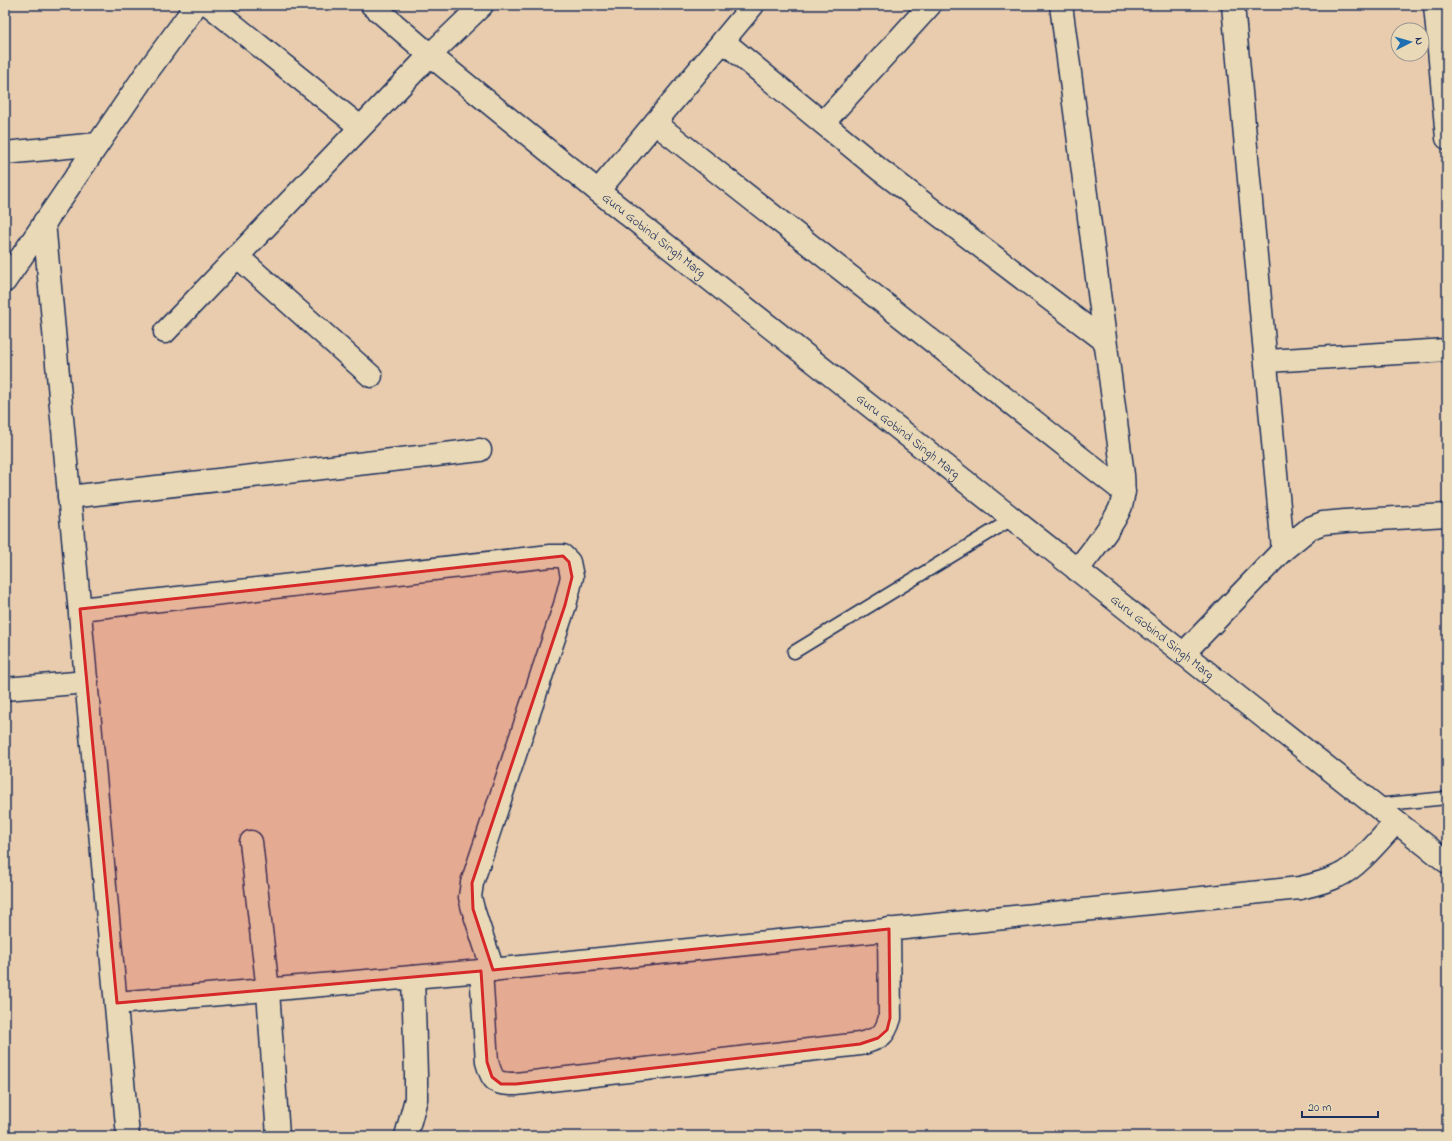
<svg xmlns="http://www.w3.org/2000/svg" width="1452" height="1141" font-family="'Indie Flower',sans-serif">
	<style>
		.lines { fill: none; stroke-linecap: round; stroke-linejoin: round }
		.service-casing { stroke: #1b2f5e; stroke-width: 15 }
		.minor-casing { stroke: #1b2f5e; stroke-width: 25 }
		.tertiary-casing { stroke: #1b2f5e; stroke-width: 25 }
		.service { stroke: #ead9b6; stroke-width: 12 }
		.minor { stroke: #ead9b6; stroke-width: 22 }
		.tertiary { stroke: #ead9b6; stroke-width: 22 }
		.marked { fill: #d62828; fill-opacity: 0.2; stroke: #d62828; stroke-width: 3; stroke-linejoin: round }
		.labels { text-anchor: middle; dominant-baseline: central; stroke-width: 3.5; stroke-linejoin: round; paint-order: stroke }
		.street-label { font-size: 13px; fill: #1b2f5e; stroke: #ead9b6 }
	</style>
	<rect width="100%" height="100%" fill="#e8ccad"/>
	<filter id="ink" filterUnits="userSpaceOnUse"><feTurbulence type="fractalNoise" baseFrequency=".025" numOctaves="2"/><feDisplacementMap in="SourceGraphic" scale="8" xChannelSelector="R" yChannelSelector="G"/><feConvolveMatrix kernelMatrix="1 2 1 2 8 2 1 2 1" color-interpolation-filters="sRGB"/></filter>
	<g filter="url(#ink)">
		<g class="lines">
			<defs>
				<g id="service">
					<polyline points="794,652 1012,519"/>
					<polyline points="1376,805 1447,798"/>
				</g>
				<g id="minor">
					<polyline points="209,5 360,127"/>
					<path d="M1061 5 1123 475C1124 486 1124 496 1121 506 1114 525 1090 553 1077 570"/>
					<polyline points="1233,5 1283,550"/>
					<polyline points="1435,5 1447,138"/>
					<polyline points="723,41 880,170 1105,341"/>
					<polyline points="655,123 1124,492"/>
					<polyline points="823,123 930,5"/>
					<polyline points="5,153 98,144"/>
					<polyline points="598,191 753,5"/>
					<polyline points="44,222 128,1136"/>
					<polyline points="237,256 371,376"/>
					<polyline points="5,281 145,75 196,5"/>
					<polyline points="165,332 430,55 482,5"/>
					<polyline points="1267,361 1447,350"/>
					<polyline points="69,497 480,450"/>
					<polyline points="80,609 550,556 563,556 569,562 572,577 565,605 472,883 470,897 473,909 493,970"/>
					<polyline points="1183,654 1283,550 1310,528 1323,523 1345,521 1447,515"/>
					<polyline points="5,689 87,682"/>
					<polyline points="251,842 268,991 278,1136"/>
					<path d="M481 971 487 1062C493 1082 495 1084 516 1084L860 1044C879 1038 884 1038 890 1018L889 929"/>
					<path d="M117 1003 481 971 1300 888C1313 885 1326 882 1338 876 1357 868 1381 838 1396 822"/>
					<polyline points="406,1136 416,1099 416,1075 413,977"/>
				</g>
				<g id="tertiary">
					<path id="s1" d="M372 5 430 55 598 191 1447 862"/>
				</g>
			</defs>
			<use href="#service" class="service-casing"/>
			<use href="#minor" class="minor-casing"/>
			<use href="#tertiary" class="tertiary-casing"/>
			<use href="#service" class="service"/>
			<use href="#minor" class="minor"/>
			<use href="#tertiary" class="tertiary"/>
		</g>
	</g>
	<path class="marked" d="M563 556 569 562 572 577 565 605 472 883 473 909 493 970 889 929 890 1018 887 1030 878 1038 860 1044 516 1084H501L492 1077 487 1062 481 971 117 1003 80 609Z"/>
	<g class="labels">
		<g class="street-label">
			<text stroke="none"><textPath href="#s1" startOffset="364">Guru Gobind Singh Marg</textPath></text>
			<text stroke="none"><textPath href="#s1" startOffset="688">Guru Gobind Singh Marg</textPath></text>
			<text stroke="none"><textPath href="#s1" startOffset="1012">Guru Gobind Singh Marg</textPath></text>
		</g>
	</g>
	<rect width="1452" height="1141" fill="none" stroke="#ead9b6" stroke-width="20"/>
	<rect x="10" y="10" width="1432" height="1121" fill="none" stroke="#1b2f5e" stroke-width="1.5" filter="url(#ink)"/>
	<g transform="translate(1410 42) rotate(84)"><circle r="19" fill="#ead9b6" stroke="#979593"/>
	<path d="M0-3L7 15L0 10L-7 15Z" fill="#1f6fb2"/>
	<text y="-6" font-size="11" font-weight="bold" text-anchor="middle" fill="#1b2f5e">N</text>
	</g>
	<path d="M1302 1111v6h76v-6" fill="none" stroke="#1b2f5e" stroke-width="2"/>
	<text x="1308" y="1111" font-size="12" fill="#1b2f5e" stroke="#ead9b6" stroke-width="3" paint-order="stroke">20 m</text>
</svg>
